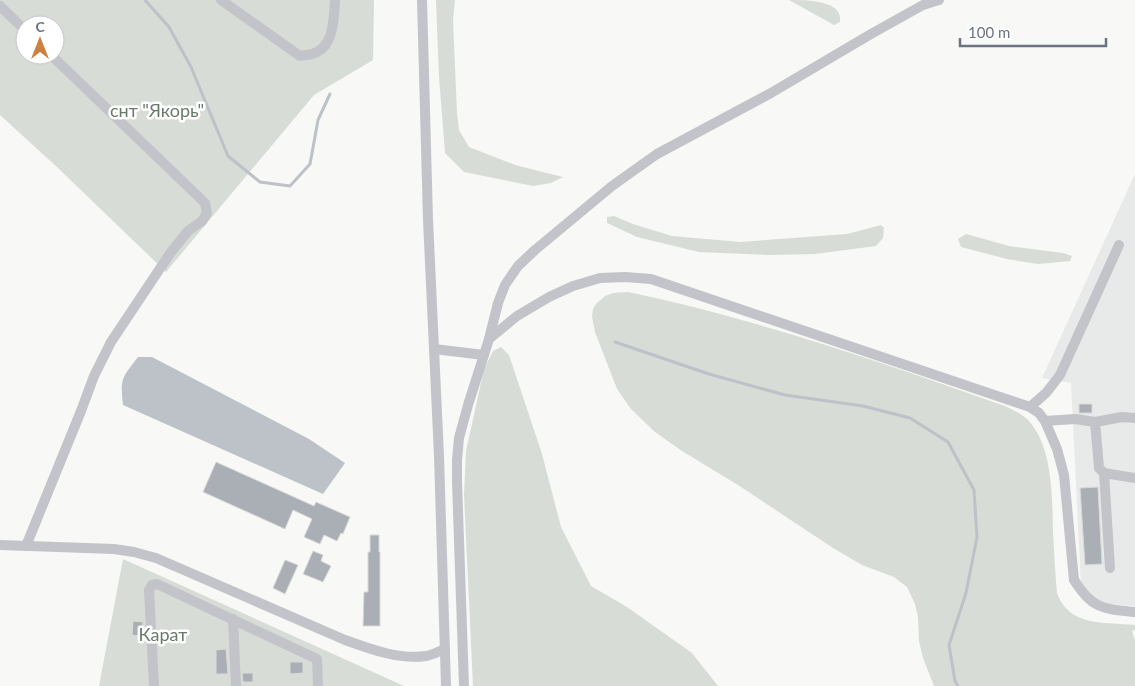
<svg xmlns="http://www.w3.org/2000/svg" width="1135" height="686" font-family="Lato,sans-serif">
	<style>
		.built { fill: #e8e9e9 }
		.green { fill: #d7dcd6; fill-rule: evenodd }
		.water { fill: #bcc2c8 }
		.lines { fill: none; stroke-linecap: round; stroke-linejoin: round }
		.stream { stroke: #bcc2c8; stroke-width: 3 }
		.building { fill: #aaaeb5; stroke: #d9dad8 }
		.minor { stroke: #c2c4c9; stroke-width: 10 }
		.labels { text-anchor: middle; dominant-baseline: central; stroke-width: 5; stroke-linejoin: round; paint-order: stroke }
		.park-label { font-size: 18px; fill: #697b69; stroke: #fff }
	</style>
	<rect width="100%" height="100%" fill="#f8f8f6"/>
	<polygon class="built" points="1135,174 1135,606 1109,604 1099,601 1081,585 1071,383 1042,378"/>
	<g class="green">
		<path d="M0 0H374L373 60 314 95 166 272 58 168 0 115ZM25 25H55V55H25Z"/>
		<polygon points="436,0 455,0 453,20 457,113 459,130 469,147 515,165 563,177 551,183 533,186 464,172 445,153 439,77"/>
		<path d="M789 0C807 0 843 0 840 22L834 25Z"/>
		<polygon points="614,216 633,224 672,236 740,242 847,234 881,225 884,228 883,238 876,246 815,254 771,255 699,252 637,237 607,223 607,217"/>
		<polygon points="966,234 1009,246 1063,253 1072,256 1070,261 1038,264 1007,259 961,247 958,239"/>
		<path d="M628 292C757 319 881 362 1005 406 1013 410 1021 413 1028 420 1053 447 1052 496 1053 531 1054 552 1055 572 1057 593 1069 627 1105 622 1135 625V630L1132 631 1135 641V686H934L923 658 919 641 918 617 915 604 907 587 894 577 862 565 833 548 738 485 682 451 655 432 631 409 617 389 595 332 592 317 593 309 596 304 605 296 613 293Z"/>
		<polygon points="501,347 509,355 542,454 561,527 591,586 627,607 692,653 718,686 473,686 464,495 466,451 484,369 493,351"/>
		<polygon points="123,559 404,686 99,686"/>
	</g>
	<path class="water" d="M138 357H152L309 439 345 463 323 494 123 405C120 378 122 378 138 357Z"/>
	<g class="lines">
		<g class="stream">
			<polyline points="145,0 169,27 191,67 228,156 260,182 290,186 310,164 318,120 330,94"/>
			<polyline points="615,342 709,374 785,395 863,406 910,418 948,442 974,490 977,537 966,593 949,645 955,681 958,686"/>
		</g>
	</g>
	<g class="building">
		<rect x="1079" y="404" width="13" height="9"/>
		<polygon points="216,462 314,506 316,502 350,517 343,534 341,533 337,541 324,535 320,544 304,537 312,519 293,510 285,529 203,492"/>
		<polygon points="1098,487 1102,564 1085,565 1080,488"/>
		<polygon points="370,535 379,535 379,552 380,552 380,626 363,626 364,592 368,592 368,552 370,552"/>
		<polygon points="313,551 323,555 321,561 331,566 323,582 303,574"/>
		<polygon points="285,560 298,565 285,594 273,588"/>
		<polygon points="133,621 143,622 142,636 132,635"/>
		<polygon points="226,649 228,674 216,674 216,650"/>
		<polygon points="290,662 303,662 303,673 290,674"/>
		<polygon points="242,673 253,673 253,682 243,682"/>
	</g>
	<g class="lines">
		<g class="minor">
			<path d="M221 0 300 56C304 55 309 55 312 54 334 48 334 19 335 0"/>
			<polyline points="422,0 428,220 439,456 446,686"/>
			<polyline points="0,6 25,30"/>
			<path d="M489 339 517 316 549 297 573 286 600 278 625 277 651 279 1030 407 1039 413 1045 421 1057 449 1064 475 1074 580C1092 609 1103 609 1135 612"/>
			<polyline points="434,349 484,355"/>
			<polyline points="1030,407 1046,393 1060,375 1119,245"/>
			<polyline points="1045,421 1075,419 1095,422 1122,417 1135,418"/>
			<polyline points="1095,422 1099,468 1104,473 1135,478"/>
			<polyline points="1104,473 1110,568"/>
			<path d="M0 545 114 549 134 552 156 558 345 640C370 649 399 660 426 656 433 655 439 651 445 649"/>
			<polyline points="26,546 81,411 94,376 111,342 171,252 188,231 202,221 207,213 205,203 51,55"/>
			<polyline points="233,619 236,686"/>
			<polyline points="154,686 149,590 152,585 157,584 317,659 318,686"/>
			<polyline points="464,686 457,482 457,460 459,438 468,405 489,339 498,303 505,285 518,266 535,250 612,186 657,154 771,93 871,34 923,5 939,0"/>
		</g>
	</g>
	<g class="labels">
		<g class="park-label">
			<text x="157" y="110">снт "Якорь"</text>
			<text x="163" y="634">Карат</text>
		</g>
	</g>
	<g transform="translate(40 40)"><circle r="24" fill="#ffffff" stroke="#c4c7cd"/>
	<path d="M0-4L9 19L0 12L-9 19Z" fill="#cd8141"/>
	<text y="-8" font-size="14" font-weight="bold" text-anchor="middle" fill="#6b7383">С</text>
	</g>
	<path d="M960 38v8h146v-8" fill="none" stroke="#6b7383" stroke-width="2.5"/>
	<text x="968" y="38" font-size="15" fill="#6b7383" stroke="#ffffff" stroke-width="4" paint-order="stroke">100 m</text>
</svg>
